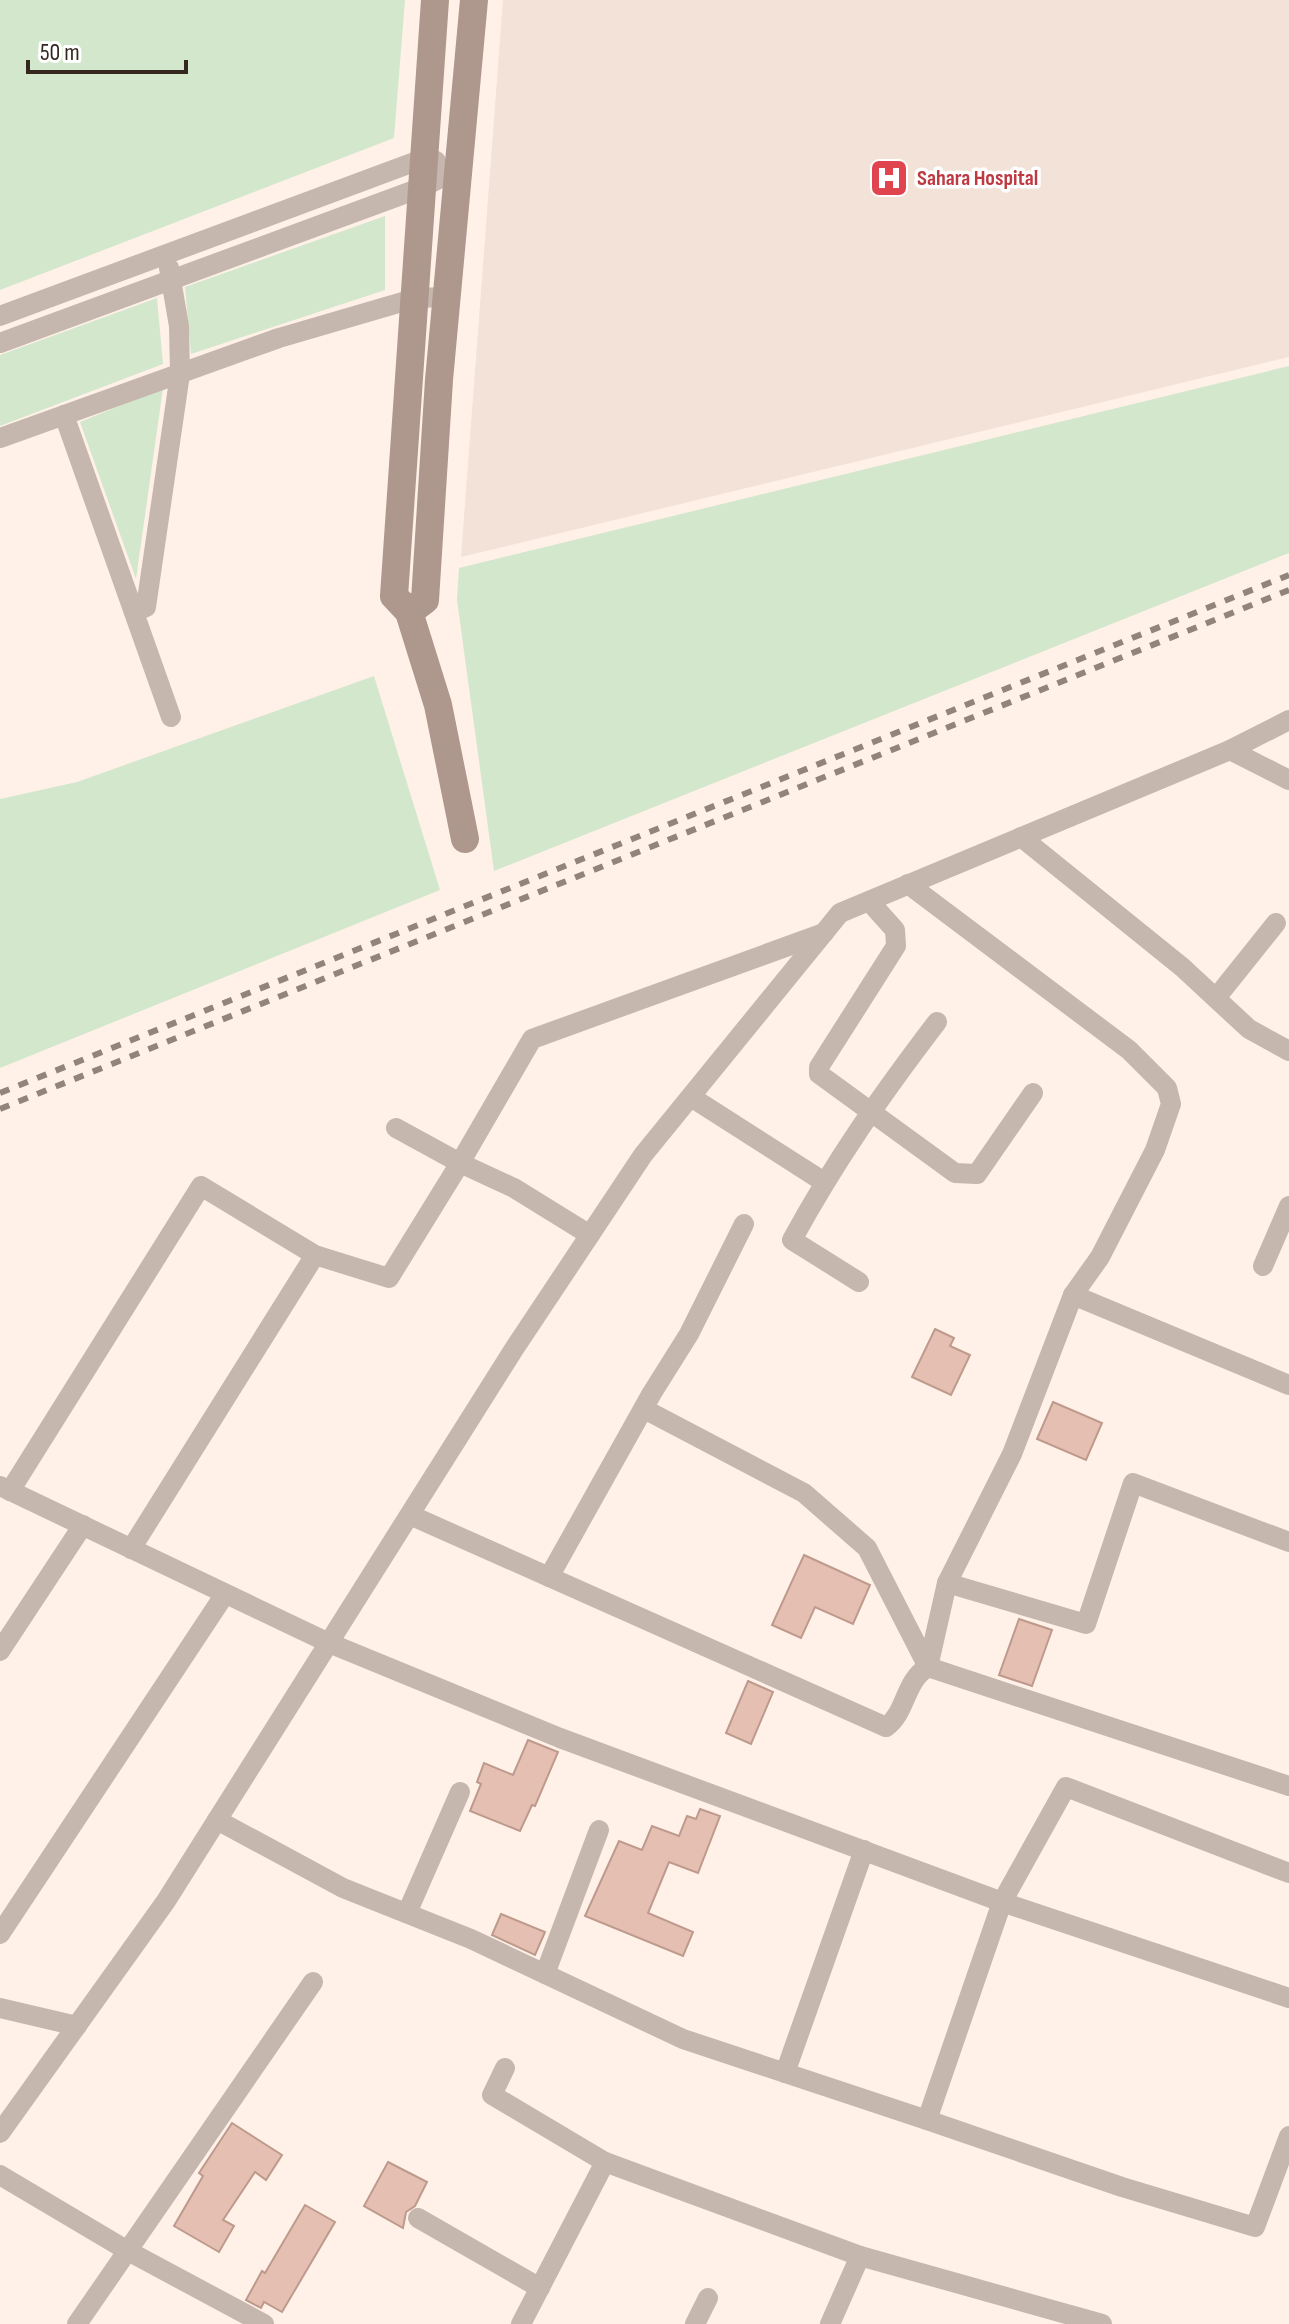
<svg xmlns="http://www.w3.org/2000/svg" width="1289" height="2324" font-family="'Sofia Sans Condensed',sans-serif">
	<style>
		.built { fill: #f2e2d7 }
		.green { fill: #d3e7cc }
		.building { fill: #e5c0b2; stroke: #bd9a8c; stroke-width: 2 }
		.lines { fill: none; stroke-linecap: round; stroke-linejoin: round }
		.street { stroke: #c5b6ae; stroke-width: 20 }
		.secondary { stroke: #ae978c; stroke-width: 28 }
		.rail { stroke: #92847c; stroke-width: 6; stroke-dasharray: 10 10; stroke-linecap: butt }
		.labels { text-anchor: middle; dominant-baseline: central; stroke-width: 7; stroke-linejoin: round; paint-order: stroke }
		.health-label { font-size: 22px; font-weight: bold; fill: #be3a42; stroke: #fff; text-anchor: start }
	</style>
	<rect width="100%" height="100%" fill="#fff1e8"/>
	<polygon class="built" points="503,0 1289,0 1289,357 461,557"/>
	<g class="green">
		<polygon points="0,0 405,0 394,138 0,290"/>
		<polygon points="385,216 385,290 191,354 185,287"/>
		<polygon points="157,298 163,364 0,426 0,355"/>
		<polygon points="1289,366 1289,553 494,871 457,600 459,568"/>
		<polygon points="163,388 136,579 80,422"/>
		<polygon points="374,676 440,890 0,1068 0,799 77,782"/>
	</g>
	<g class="building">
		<polygon points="935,1329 954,1338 950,1346 970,1355 951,1395 912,1377"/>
		<polygon points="1053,1402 1102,1423 1086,1460 1037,1439"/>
		<polygon points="804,1555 870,1585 853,1624 815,1607 801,1638 772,1625"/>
		<polygon points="1019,1619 1052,1630 1032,1686 999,1675"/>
		<polygon points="748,1681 773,1692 751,1744 726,1733"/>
		<polygon points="528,1740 558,1752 535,1806 532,1805 520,1831 470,1811 481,1784 477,1782 484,1763 513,1775"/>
		<polygon points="700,1809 720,1816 698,1873 669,1862 648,1913 693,1932 683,1956 585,1916 619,1841 642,1850 652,1826 679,1836 687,1816 696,1819"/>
		<polygon points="501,1914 545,1932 535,1955 492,1935"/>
		<polygon points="232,2123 282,2155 266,2180 255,2172 223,2220 234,2226 219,2252 174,2226 203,2176 199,2173"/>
		<polygon points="388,2162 427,2182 415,2206 406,2212 403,2228 364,2206"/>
		<polygon points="305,2205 335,2222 282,2312 264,2302 261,2308 246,2300 262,2271 265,2273"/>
	</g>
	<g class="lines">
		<g class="street">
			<polyline points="0,316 425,158 436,161"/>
			<polyline points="0,343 423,187 458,169"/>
			<polyline points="64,415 171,717"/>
			<polyline points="0,438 279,338 416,298 447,297"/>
			<polyline points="134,612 146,607 180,374 179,326 169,268"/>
			<polyline points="1230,750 1289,720"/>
			<polyline points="1021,837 1182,967 1249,1029 1289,1051"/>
			<polyline points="869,901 895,930 896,946 819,1067 819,1074 955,1173 977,1174 1033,1093"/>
			<polyline points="1216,998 1276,923"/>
			<polyline points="691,1097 824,1182"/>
			<polyline points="396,1128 460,1163 514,1188 590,1235"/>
			<polyline points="1263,1266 1289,1206"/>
			<path d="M859 1282 792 1240C835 1161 882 1094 937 1022"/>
			<polyline points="1073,1295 1289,1385"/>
			<polyline points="644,1409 804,1493 867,1548 928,1667 947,1583 1012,1454 1073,1295 1100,1257 1155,1150 1171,1104 1167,1088 1129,1050 908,884"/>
			<polyline points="0,1486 329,1643 560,1738 1002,1902 1289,1998"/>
			<polyline points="10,1491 201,1186 315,1255 389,1278 460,1163 532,1039 824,933"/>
			<path d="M410 1515 886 1727C907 1712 904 1681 928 1667L1289 1786"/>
			<polyline points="131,1549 315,1255"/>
			<polyline points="549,1577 652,1393 689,1334 744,1224"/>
			<polyline points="947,1583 1086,1624 1133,1483 1289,1542"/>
			<polyline points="0,1651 83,1525"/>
			<polyline points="217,1820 343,1888 471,1939 683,2039 927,2120 1002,1902 1066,1787 1289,1873"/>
			<polyline points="407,1913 460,1792"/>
			<polyline points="0,1934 225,1594"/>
			<polyline points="545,1974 599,1830"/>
			<polyline points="0,2008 77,2026"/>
			<polyline points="505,2068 492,2095 605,2162"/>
			<polyline points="785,2073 864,1850"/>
			<polyline points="927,2120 1122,2187 1255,2227 1289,2136"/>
			<polyline points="0,2133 166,1901 514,1349 643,1155 840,913 1230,750 1289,780"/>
			<polyline points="0,2175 128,2251 264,2324"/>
			<polyline points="418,2218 540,2288"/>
			<polyline points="77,2324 313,1982"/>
			<polyline points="521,2324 605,2162 860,2256 1102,2324"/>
			<polyline points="695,2324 708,2298"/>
			<polyline points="830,2324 860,2256"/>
		</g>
		<g class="secondary">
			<polyline points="435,0 394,596 409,612 438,705 465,839"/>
			<polyline points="409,612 425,600 439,380 474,0"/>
		</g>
		<g class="rail">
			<polyline points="0,1093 1289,575"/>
			<polyline points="0,1109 1289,590"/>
		</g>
	</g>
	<defs>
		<symbol id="hospital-square" viewBox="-11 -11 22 22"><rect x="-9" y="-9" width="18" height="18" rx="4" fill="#e0444e" stroke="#fff"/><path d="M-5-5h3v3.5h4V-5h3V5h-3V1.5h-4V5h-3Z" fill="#fff"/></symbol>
	</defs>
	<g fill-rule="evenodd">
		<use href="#hospital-square" x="867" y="156" width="44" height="44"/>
	</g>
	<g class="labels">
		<g class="health-label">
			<text x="917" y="178">Sahara Hospital</text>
		</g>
	</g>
	<path d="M28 60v12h158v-12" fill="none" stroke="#34271f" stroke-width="4"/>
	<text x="40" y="60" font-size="24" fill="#34271f" stroke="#ffffff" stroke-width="6" paint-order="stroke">50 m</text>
</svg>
